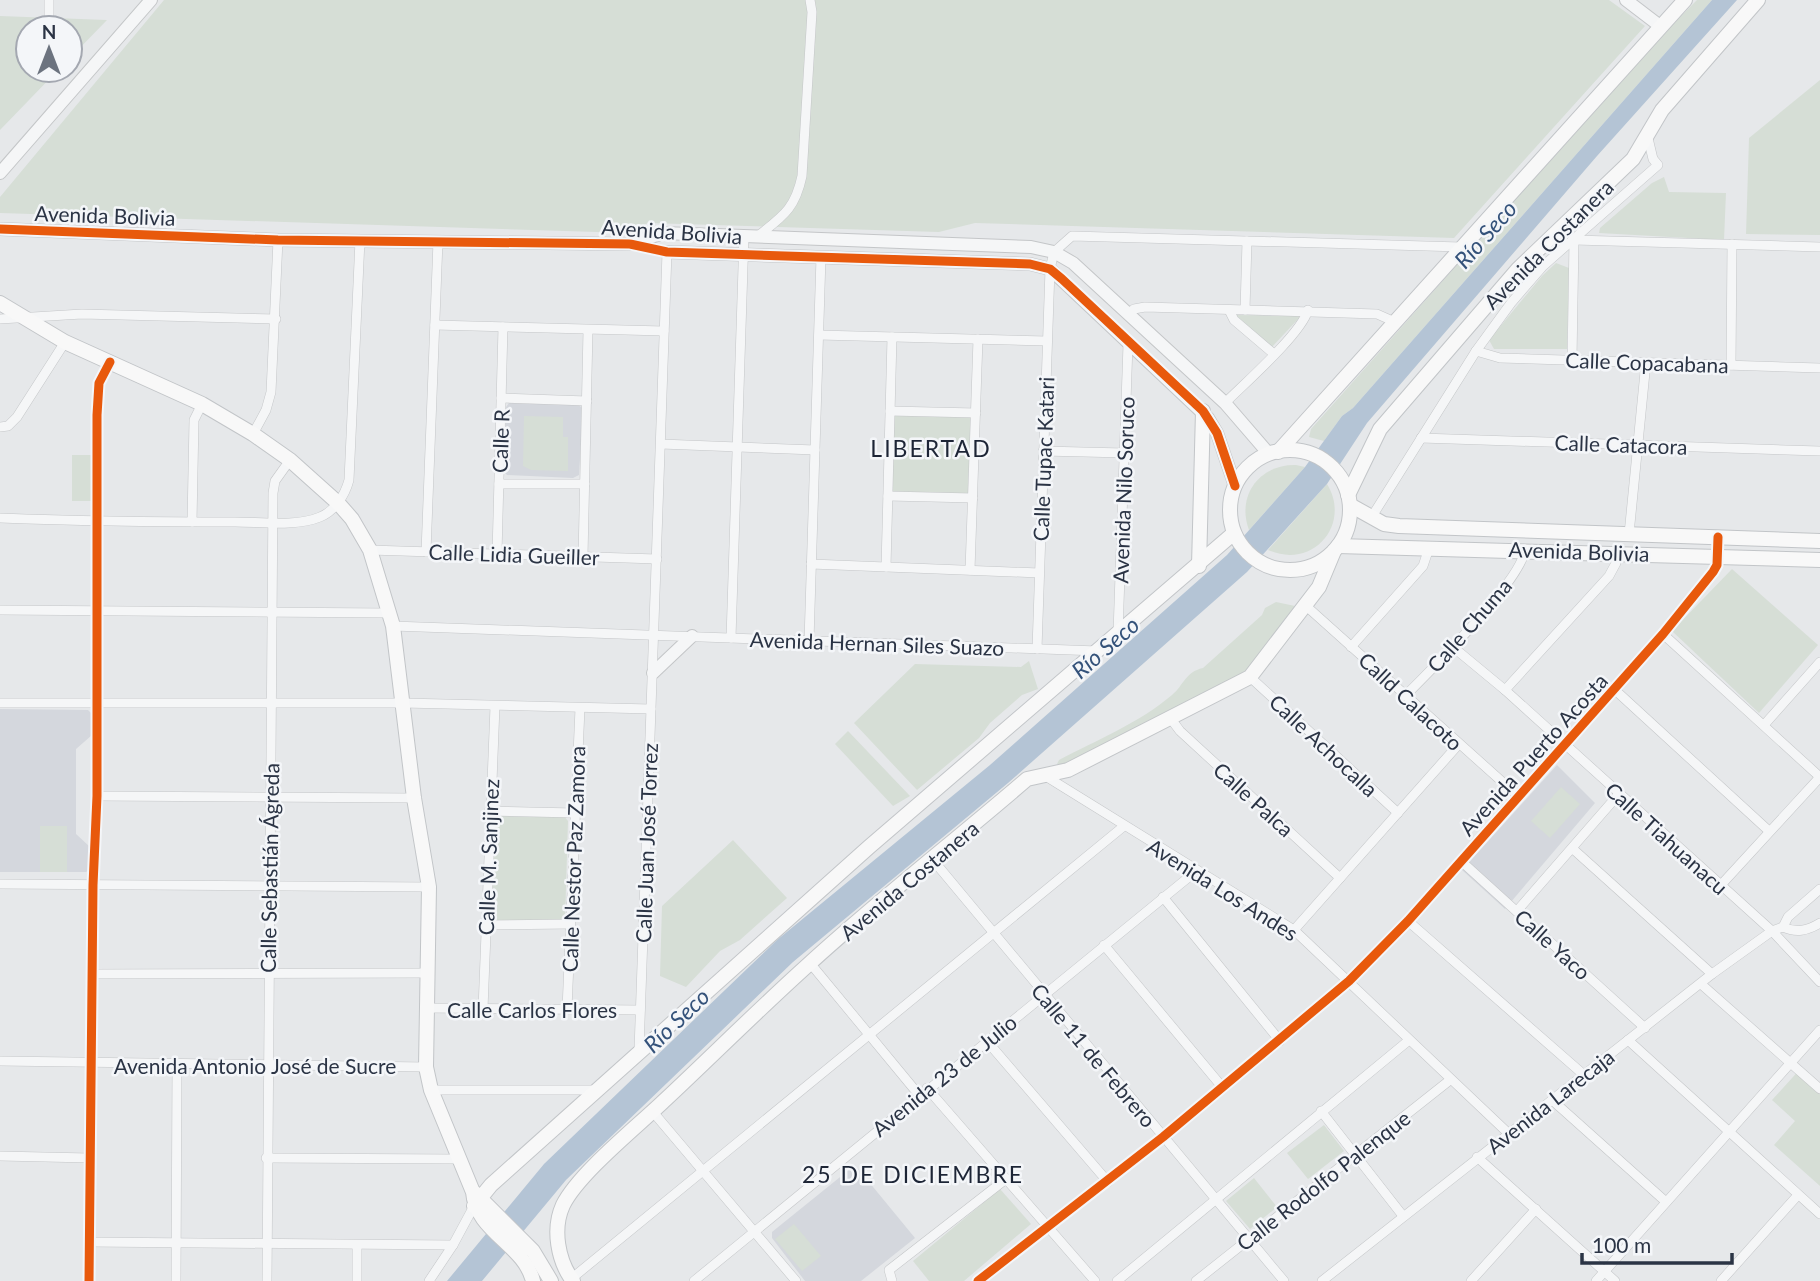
<svg xmlns="http://www.w3.org/2000/svg" width="1820" height="1281" font-family="Lato,sans-serif">
	<style>
		.built { fill: #d4d7dd }
		.green { fill: #d6ded6 }
		.water { fill: #b4c4d5 }
		.lines { fill: none; stroke-linecap: round; stroke-linejoin: round }
		.minor-casing { stroke: #c4c6c8; stroke-width: 10 }
		.tertiary-casing { stroke: #c4c6c8; stroke-width: 14 }
		.primary-casing { stroke: #c2c5c8; stroke-width: 16 }
		.minor { stroke: #f5f6f7; stroke-width: 9 }
		.tertiary { stroke: #f5f6f7; stroke-width: 12 }
		.primary { stroke: #f8f8f8; stroke-width: 14 }
		.cycleway-casing { stroke: #f4f6f9; stroke-width: 13 }
		.cycleway { stroke: #e8590c; stroke-width: 9 }
		.labels { text-anchor: middle; dominant-baseline: central; stroke-width: 5; stroke-linejoin: round; paint-order: stroke }
		.street-label { font-size: 21px; fill: #2b3445; stroke: #f4f6f9 }
		.water-label { font-size: 23px; font-style: italic; fill: #34527a; stroke: #f4f6f9 }
		.neighbourhood-label { font-size: 23px; letter-spacing: 2px; fill: #1d2536; stroke: #f4f6f9 }
	</style>
	<rect width="100%" height="100%" fill="#e6e8ea"/>
	<g class="built">
		<polygon points="509,403 578,404 583,409 579,475 573,478 507,475 504,472 506,407"/>
		<polygon points="0,709 88,710 92,714 92,735 76,749 76,834 90,847 90,869 86,872 0,872"/>
		<polygon points="1557,765 1595,803 1505,909 1462,870"/>
		<polygon points="855,1165 915,1238 861,1281 805,1281 772,1238 772,1232"/>
	</g>
	<g class="green">
		<polygon points="164,0 1609,0 1645,26 1454,238 975,223 939,232 648,223 629,233 0,213 0,197"/>
		<polygon points="1697,0 1712,0 1353,408 1342,416 1324,441 1309,437 1311,429 1657,40"/>
		<polygon points="0,16 107,20 70,58 70,28 28,28 28,70 58,70 0,130"/>
		<polygon points="1820,80 1820,235 1746,234 1749,138"/>
		<polygon points="1664,177 1669,192 1726,193 1724,240 1599,233 1600,228 1652,183"/>
		<polygon points="1556,263 1569,268 1567,349 1494,349 1489,340 1542,276"/>
		<polygon points="1236,315 1301,316 1271,348"/>
		<polygon points="893,414 971,416 968,494 891,492"/>
		<polygon points="524,416 563,417 563,437 568,437 568,471 531,470 523,466"/>
		<rect x="72" y="455" width="28" height="46"/>
		<path d="M1296 465 1305 467 1249 530C1236 495 1260 464 1296 465Z"/>
		<path d="M1327 484C1352 525 1312 570 1268 550Z"/>
		<polygon points="1732,569 1818,645 1759,713 1672,631"/>
		<path d="M1276 602 1295 606 1243 674 1062 766 1057 764 1059 760C1097 740 1139 723 1172 695 1184 685 1185 672 1203 668L1262 615 1265 608Z"/>
		<polygon points="1029,661 1038,689 1022,695 990,723 979,738 917,790 854,723 915,664 1021,667"/>
		<polygon points="848,731 910,796 893,806 835,744"/>
		<polygon points="1561,787 1580,804 1550,838 1531,821"/>
		<polygon points="496,814 564,816 568,821 565,920 562,923 494,920 490,917 492,817"/>
		<rect x="40" y="826" width="27" height="46"/>
		<polygon points="733,840 787,898 740,940 720,951 686,987 660,976 662,906"/>
		<polygon points="1802,1067 1820,1083 1820,1186 1774,1145 1795,1121 1772,1100"/>
		<polygon points="1324,1125 1344,1151 1308,1179 1287,1153"/>
		<polygon points="1254,1178 1277,1207 1250,1229 1226,1201"/>
		<polygon points="1000,1189 1031,1224 964,1281 929,1281 913,1261"/>
		<polygon points="794,1224 821,1256 802,1271 775,1239"/>
	</g>
	<polygon class="water" points="1712,0 1737,0 1597,156 1367,423 1327,484 1247,572 1008,783 793,962 566,1180 482,1281 447,1281 544,1164 777,940 990,765 1227,555 1305,467 1342,416 1353,408"/>
	<g class="lines">
		<defs>
			<g id="minor">
				<polyline points="49,28 49,0"/>
				<path d="M758 236C783 216 795 209 802 176L812 12 810 0"/>
				<polyline points="1574,240 1820,247"/>
				<polyline points="632,245 667,252 639,1050"/>
				<polyline points="1229,310 1234,320 1274,354"/>
				<polyline points="1245,310 1247,241"/>
				<polyline points="1128,314 1134,309 1145,307 1377,314 1395,322"/>
				<polyline points="0,319 82,314 276,319"/>
				<polyline points="435,325 664,331"/>
				<polyline points="819,335 1047,341"/>
				<polyline points="1476,351 1500,358 1820,368"/>
				<polyline points="1572,360 1574,240"/>
				<polyline points="1731,365 1732,244"/>
				<polyline points="501,398 587,401"/>
				<path d="M1225 403C1245 383 1301 334 1308 310"/>
				<polyline points="890,411 976,413"/>
				<polyline points="0,427 8,426 17,417 65,342"/>
				<polyline points="253,434 266,410 271,392 278,240"/>
				<polyline points="1421,438 1820,451"/>
				<polyline points="661,444 815,450"/>
				<polyline points="1043,451 1124,453"/>
				<polyline points="499,484 585,484"/>
				<polyline points="888,496 973,498"/>
				<path d="M0 518C78 521 157 522 235 522 261 522 296 527 320 517 335 511 345 495 349 480L360 240"/>
				<polyline points="1371,518 1476,351 1511,303 1543,266 1658,165 1653,159 1648,138"/>
				<polyline points="192,522 194,420 202,404"/>
				<polyline points="1629,534 1646,362"/>
				<polyline points="370,550 657,559"/>
				<polyline points="426,552 438,241"/>
				<polyline points="497,554 503,327"/>
				<polyline points="583,557 588,330"/>
				<polyline points="811,564 1039,573"/>
				<polyline points="886,567 892,337"/>
				<polyline points="970,570 978,339"/>
				<polyline points="1305,605 1518,796"/>
				<polyline points="0,610 389,613"/>
				<polyline points="393,626 1098,651"/>
				<polyline points="1118,633 1128,344"/>
				<polyline points="1663,634 1820,777"/>
				<polyline points="731,638 744,236"/>
				<polyline points="809,641 821,257"/>
				<polyline points="1351,647 1423,566 1429,548"/>
				<polyline points="1453,647 1505,690 1772,931 1820,982"/>
				<polyline points="1037,649 1050,269 1054,252 1072,236 1461,247"/>
				<polyline points="1250,677 1398,813"/>
				<polyline points="1614,689 1769,831"/>
				<polyline points="1505,690 1609,576 1616,563 1617,553"/>
				<path d="M1405 696C1430 671 1523 579 1525 549"/>
				<polyline points="0,703 403,703 651,709"/>
				<polyline points="1171,719 1180,731 1340,878"/>
				<polyline points="1764,725 1820,662"/>
				<polyline points="1047,777 1294,930 1508,1133"/>
				<polyline points="97,796 414,798"/>
				<polyline points="489,811 575,813"/>
				<polyline points="1573,849 1712,974"/>
				<polyline points="933,860 1284,1281"/>
				<polyline points="1461,861 1645,1028"/>
				<polyline points="0,884 429,887"/>
				<polyline points="1720,886 1820,777"/>
				<polyline points="1163,897 1280,1041"/>
				<polyline points="1517,911 1618,795"/>
				<polyline points="1408,921 1584,1075"/>
				<polyline points="485,925 570,924"/>
				<polyline points="1783,927 1788,917 1820,889"/>
				<polyline points="1294,930 1458,745"/>
				<polyline points="1104,945 1223,1088"/>
				<polyline points="810,963 919,1095"/>
				<polyline points="93,974 429,973"/>
				<polyline points="1701,984 1820,1089"/>
				<polyline points="425,1008 640,1010"/>
				<polyline points="483,1009 495,706"/>
				<polyline points="567,1009 580,708"/>
				<polyline points="986,1040 1108,1182"/>
				<polyline points="1628,1040 1820,1214"/>
				<polyline points="0,1061 426,1067"/>
				<polyline points="927,1088 1095,1281"/>
				<polyline points="431,1090 596,1090"/>
				<polyline points="1552,1100 1665,1201"/>
				<polyline points="1321,1111 1403,1216"/>
				<polyline points="653,1112 796,1281"/>
				<polyline points="0,1156 89,1158"/>
				<polyline points="1477,1157 1615,1281"/>
				<polyline points="266,1158 458,1159"/>
				<polyline points="89,1242 453,1245"/>
				<polyline points="357,1246 357,1281"/>
				<polyline points="571,1279 1124,826"/>
				<polyline points="89,1281 93,885 97,796 97,415 99,383 110,362"/>
				<polyline points="176,1281 177,1064"/>
				<polyline points="267,1281 273,493 275,481 290,460"/>
				<polyline points="429,1281 453,1245 474,1206"/>
				<polyline points="694,1281 1195,872"/>
				<polyline points="892,1281 889,1270 1006,1179"/>
				<polyline points="978,1281 1163,1137 1349,981 1408,921 1663,634 1713,572 1717,565 1718,537"/>
				<polyline points="1117,1281 1408,1041"/>
				<polyline points="1196,1281 1450,1080"/>
				<path d="M1322 1281 1712 974 1772 931 1783 927C1796 933 1807 931 1820 923"/>
				<polyline points="1471,1281 1536,1209"/>
				<polyline points="1596,1281 1820,1030"/>
				<polyline points="1721,1281 1798,1195"/>
			</g>
			<g id="tertiary">
				<polyline points="1626,0 1660,26"/>
				<polyline points="0,173 151,0"/>
				<polyline points="0,229 278,240 630,244 663,233 1031,247 1054,252 1073,263 1225,403 1269,454"/>
				<polyline points="667,252 1030,264 1050,269 1208,418 1217,433 1235,486"/>
				<polyline points="653,673 692,636"/>
			</g>
			<g id="primary">
				<path d="M0 303 65 342 202 404 253 434 290 460 338 503 352 519 370 550 393 626 414 798 429 887 426 1067 431 1090 473 1192C476 1232 524 1244 533 1281"/>
				<circle cx="1290" cy="510" r="60"/>
				<polyline points="1278,452 1685,0"/>
				<polyline points="1348,495 1380,429 1518,269 1633,159 1662,110 1758,0"/>
				<polyline points="1350,505 1384,524 1399,526 1820,541"/>
				<polyline points="1338,546 1820,560"/>
				<polyline points="1199,566 1203,411"/>
				<polyline points="475,1193 533,1251 551,1281"/>
				<polyline points="474,1206 491,1185 869,847 1234,533"/>
				<path d="M573 1281C558 1261 552 1229 563 1205 579 1173 638 1126 666 1099 714 1054 760 1008 809 964 879 900 955 841 1027 779L1068 770 1250 677 1319 587 1334 551"/>
			</g>
		</defs>
		<use href="#minor" class="minor-casing"/>
		<use href="#tertiary" class="tertiary-casing"/>
		<use href="#primary" class="primary-casing"/>
		<use href="#minor" class="minor"/>
		<use href="#tertiary" class="tertiary"/>
		<use href="#primary" class="primary"/>
		<defs>
			<g id="cycleway">
				<polyline points="0,229 278,240 630,244 667,252 1030,264 1050,269 1062,279 1203,411 1217,433 1235,486"/>
				<polyline points="89,1281 93,885 97,796 97,415 99,383 110,362"/>
				<polyline points="978,1281 1163,1137 1349,981 1408,921 1663,634 1713,572 1717,565 1718,537"/>
			</g>
		</defs>
		<use href="#cycleway" class="cycleway-casing"/>
		<use href="#cycleway" class="cycleway"/>
	</g>
	<g class="labels">
		<g class="street-label">
			<text transform="translate(105 215) rotate(2)">Avenida Bolivia</text>
			<text transform="translate(672 231) rotate(4)">Avenida Bolivia</text>
			<text transform="translate(1548 244) rotate(-45)">Avenida Costanera</text>
			<text transform="translate(1647 362) rotate(2)">Calle Copacabana</text>
			<text transform="translate(500 441) rotate(-88)">Calle R</text>
			<text transform="translate(1621 444) rotate(2)">Calle Catacora</text>
			<text transform="translate(1043 459) rotate(-88)">Calle Tupac Katari</text>
			<text transform="translate(1123 490) rotate(-88)">Avenida Nilo Soruco</text>
			<text transform="translate(1579 551) rotate(2)">Avenida Bolivia</text>
			<text transform="translate(514 554) rotate(2)">Calle Lidia Gueiller</text>
			<text transform="translate(1469 625) rotate(-49)">Calle Chuma</text>
			<text transform="translate(877 643) rotate(2)">Avenida Hernan Siles Suazo</text>
			<text transform="translate(1411 701) rotate(43)">Calld Calacoto</text>
			<text transform="translate(1324 745) rotate(43)">Calle Achocalla</text>
			<text transform="translate(1533 754) rotate(-48)">Avenida Puerto Acosta</text>
			<text transform="translate(1254 799) rotate(42)">Calle Palca</text>
			<text transform="translate(1667 838) rotate(42)">Calle Tiahuanacu</text>
			<text transform="translate(646 843) rotate(-88)">Calle Juan José Torrez</text>
			<text transform="translate(488 857) rotate(-88)">Calle M. Sanjinez</text>
			<text transform="translate(573 859) rotate(-88)">Calle Nestor Paz Zamora</text>
			<text transform="translate(269 868) rotate(-89)">Calle Sebastián Ágreda</text>
			<text transform="translate(909 880) rotate(-40)">Avenida Costanera</text>
			<text transform="translate(1223 889) rotate(32)">Avenida Los Andes</text>
			<text transform="translate(1553 944) rotate(42)">Calle Yaco</text>
			<text x="532" y="1009">Calle Carlos Flores</text>
			<text transform="translate(1094 1055) rotate(50)">Calle 11 de Febrero</text>
			<text x="255" y="1065">Avenida Antonio José de Sucre</text>
			<text transform="translate(944 1075) rotate(-39)">Avenida 23 de Julio</text>
			<text transform="translate(1550 1101) rotate(-38)">Avenida Larecaja</text>
			<text transform="translate(1323 1180) rotate(-38)">Calle Rodolfo Palenque</text>
		</g>
		<g class="water-label">
			<text transform="translate(1485 234) rotate(-49)">Río Seco</text>
			<text transform="translate(1105 647) rotate(-41)">Río Seco</text>
			<text transform="translate(676 1020) rotate(-44)">Río Seco</text>
		</g>
		<g class="neighbourhood-label">
			<text x="931" y="448">LIBERTAD</text>
			<text x="913" y="1174">25 DE DICIEMBRE</text>
		</g>
	</g>
	<g transform="translate(49 49)"><circle r="33" fill="#f4f6f9" stroke="#a4a8b1" stroke-width="2"/>
	<path d="M0-5L12 26L0 18L-12 26Z" fill="#6c737f"/>
	<text y="-10" font-size="19" font-weight="bold" text-anchor="middle" fill="#2b3445">N</text>
	</g>
	<path d="M1582 1253v10h150v-10" fill="none" stroke="#2b3445" stroke-width="3.5"/>
	<text x="1592" y="1253" font-size="21" fill="#2b3445" stroke="#f4f6f9" stroke-width="5" paint-order="stroke">100 m</text>
</svg>
